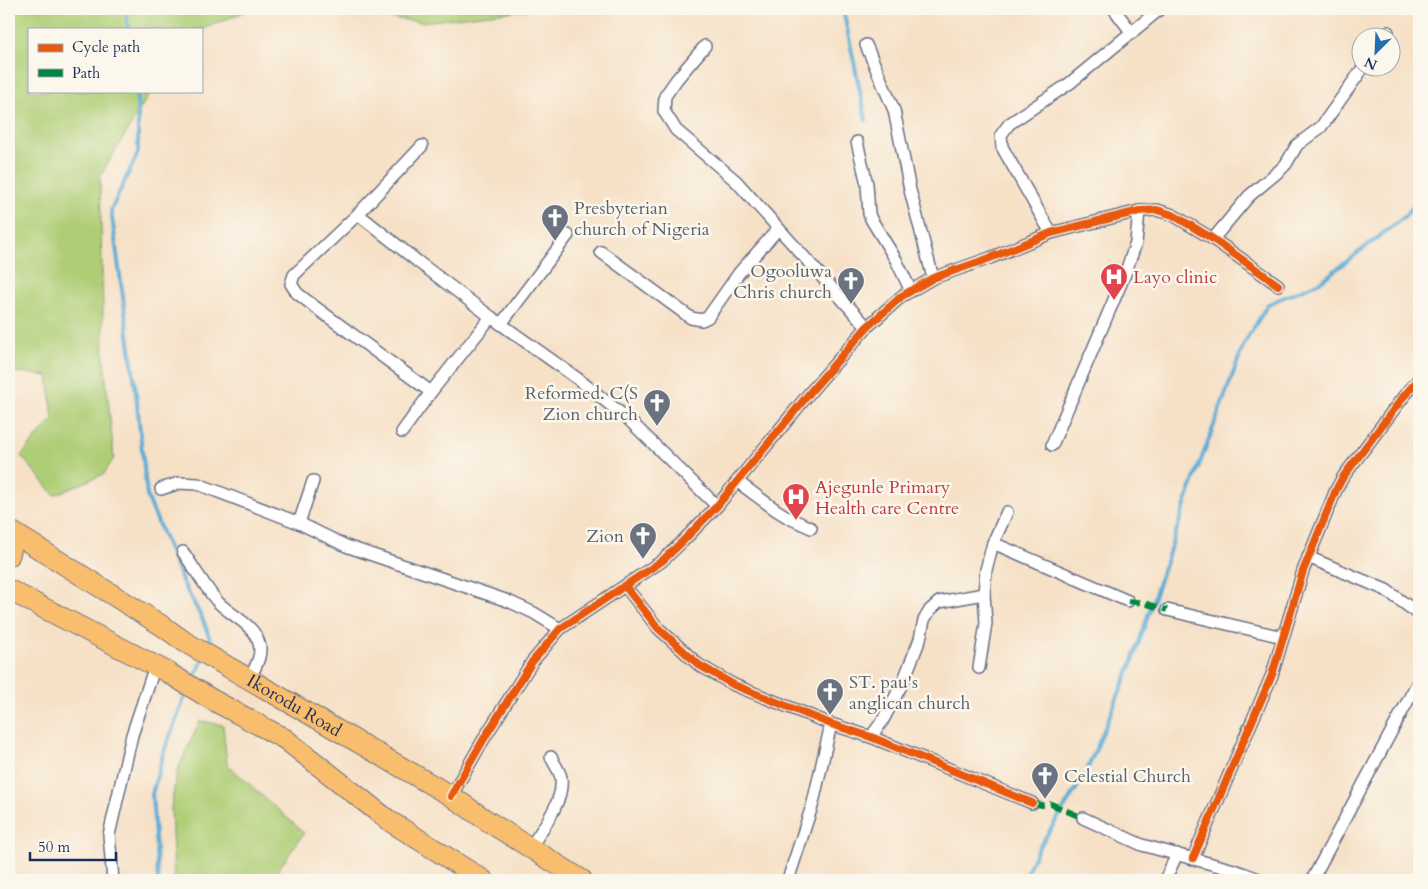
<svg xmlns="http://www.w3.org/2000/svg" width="1428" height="889" font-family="Cardo,serif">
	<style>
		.green { fill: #aece76; stroke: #647e6a }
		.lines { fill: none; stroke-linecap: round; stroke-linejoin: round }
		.stream { stroke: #5bacd6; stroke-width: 4 }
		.minor-casing { stroke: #686d83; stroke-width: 14 }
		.trunk-casing { stroke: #686d83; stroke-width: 22 }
		.minor { stroke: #fff; stroke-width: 11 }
		.trunk { stroke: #f9be6d; stroke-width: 20 }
		.quiet { stroke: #00873e; stroke-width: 6; stroke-dasharray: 12 6; stroke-linecap: butt }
		.cycleway-casing { stroke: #fbf7ec; stroke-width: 11 }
		.cycleway { stroke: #e8590c; stroke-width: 8 }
		.labels { text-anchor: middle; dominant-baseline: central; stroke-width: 5; stroke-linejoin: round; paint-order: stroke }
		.worship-label { font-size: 18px; fill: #5b616d; stroke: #fbf7ec; text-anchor: start }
		.health-label { font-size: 18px; fill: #be3a42; stroke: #fbf7ec; text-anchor: start }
		.street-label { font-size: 18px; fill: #1b2f5e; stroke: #fbf7ec }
	</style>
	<rect width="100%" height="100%" fill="#fbf7ec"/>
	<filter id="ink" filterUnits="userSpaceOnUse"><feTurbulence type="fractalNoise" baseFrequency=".02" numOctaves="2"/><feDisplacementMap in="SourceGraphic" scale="10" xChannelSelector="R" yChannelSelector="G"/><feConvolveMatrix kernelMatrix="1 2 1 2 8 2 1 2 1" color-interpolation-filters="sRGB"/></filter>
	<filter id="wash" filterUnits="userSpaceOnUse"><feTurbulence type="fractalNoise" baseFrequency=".0096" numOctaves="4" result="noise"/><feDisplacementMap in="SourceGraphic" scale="20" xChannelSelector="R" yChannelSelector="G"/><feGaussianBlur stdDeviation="1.12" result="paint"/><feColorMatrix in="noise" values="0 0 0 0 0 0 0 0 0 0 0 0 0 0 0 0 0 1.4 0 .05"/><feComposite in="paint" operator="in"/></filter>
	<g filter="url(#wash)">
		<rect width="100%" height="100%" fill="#f6e1c7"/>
		<g class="green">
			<polygon points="9,9 251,9 201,30 29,29 29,91 151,91 100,177 104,359 114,458 104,474 55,495 21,456 53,418 48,376 9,371"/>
			<polygon points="312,9 533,9 423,22"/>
			<polygon points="200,721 223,725 227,764 304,833 271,880 174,880 171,808 177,771"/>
		</g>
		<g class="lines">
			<g class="stream">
				<polyline points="126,9 128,29"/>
				<polyline points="843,9 866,120"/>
				<polyline points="136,91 138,109 138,153 111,210 135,385 147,496 183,583 203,620 211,642 208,649"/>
				<polyline points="192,681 203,660"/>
				<polyline points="158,880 152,794 164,751 187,691"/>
				<polyline points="1023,880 1038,849 1085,775 1132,663 1190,490 1244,344 1268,304 1320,282 1403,218 1419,200"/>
			</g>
		</g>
	</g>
	<g filter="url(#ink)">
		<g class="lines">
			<defs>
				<g id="minor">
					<polyline points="1114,9 1132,33"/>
					<polyline points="1384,38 1388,32"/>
					<polyline points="866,45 894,110 910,190 933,278"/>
					<polyline points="705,46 677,79 665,96 664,111 676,130 736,181 867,327"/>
					<polyline points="857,142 867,184 869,214 871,219 896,260 911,291"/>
					<polyline points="422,146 358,214 294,275 291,284 297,293 315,307 431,392"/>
					<polyline points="358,214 417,261 491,317 578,379 628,419 717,506"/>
					<polyline points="1051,233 1002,147 1001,135 1009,124 1070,83 1160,9"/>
					<polyline points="1213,239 1249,196 1279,171 1286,164 1297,145 1321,127 1363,68"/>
					<polyline points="601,252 691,318 702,320 708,317 739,273 778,229"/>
					<polyline points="501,324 568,235"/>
					<polyline points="402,432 431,392 491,317"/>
					<polyline points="1052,445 1125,274 1136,243 1139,211"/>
					<polyline points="738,482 776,510 789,518 811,528"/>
					<polyline points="161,489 179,483 198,484 299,523 346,546 508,601 534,613 560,629"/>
					<polyline points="1007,512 993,543 1128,601"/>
					<polyline points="299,523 313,481"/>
					<path d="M183 552C194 568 204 585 216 600 229 615 253 623 259 643 263 656 254 669 249 680"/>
					<polyline points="1308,557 1386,590 1419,614"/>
					<polyline points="625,586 658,628 699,665 734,685 831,724 871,737 1032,803"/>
					<polyline points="1167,610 1283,637"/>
					<polyline points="979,668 986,623 984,594 986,570 993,543"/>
					<polyline points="871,737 883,720 903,682 920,639 924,620 930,610 939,602 984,594"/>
					<polyline points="451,796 485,737 532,662 560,629 662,561 682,542 717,506 812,390 867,327 902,296 933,278 990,258 1051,233 1139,211 1157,210 1173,215 1213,239 1278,285"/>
					<polyline points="1083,818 1142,845 1234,870 1262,880"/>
					<path d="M530 848C542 829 564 802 561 778 560 771 554 764 551 757"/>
					<polyline points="1193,858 1272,675 1303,571 1336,490 1343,477 1404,396 1419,379"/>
					<polyline points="113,880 109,835 132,735 155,666"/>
					<polyline points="788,880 813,803 831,724"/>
					<polyline points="1165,880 1177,854"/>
					<polyline points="1312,880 1419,680"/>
				</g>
				<g id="trunk">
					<path id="s1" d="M9 530 164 627 185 642 451 796 489 822 582 880"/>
					<polyline points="9,543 11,550 9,556"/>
					<polyline points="9,590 167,672 211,699 285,739 388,820 483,880"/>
				</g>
			</defs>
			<use href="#minor" class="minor-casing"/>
			<use href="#trunk" class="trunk-casing"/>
			<use href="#minor" class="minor"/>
			<use href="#trunk" class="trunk"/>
			<g class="quiet">
				<polyline points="1128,601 1144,603 1167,610"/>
				<polyline points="1032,803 1042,805 1051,804 1083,818"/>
			</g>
			<defs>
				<g id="cycleway">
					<polyline points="625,586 658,628 699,665 734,685 831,724 871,737 1032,803"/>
					<polyline points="451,796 485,737 532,662 560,629 662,561 682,542 717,506 812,390 867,327 902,296 933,278 990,258 1051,233 1139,211 1157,210 1173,215 1213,239 1278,285"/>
					<polyline points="1193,858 1272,675 1303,571 1336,490 1343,477 1404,396 1419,379"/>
				</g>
			</defs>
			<use href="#cycleway" class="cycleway-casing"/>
			<use href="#cycleway" class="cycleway"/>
		</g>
	</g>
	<defs>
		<symbol id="church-pin" viewBox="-11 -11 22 30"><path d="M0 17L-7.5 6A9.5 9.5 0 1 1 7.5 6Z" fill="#6b7280" stroke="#fbf7ec"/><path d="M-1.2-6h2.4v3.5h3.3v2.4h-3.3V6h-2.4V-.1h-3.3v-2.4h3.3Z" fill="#fff"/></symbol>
		<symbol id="hospital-pin" viewBox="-11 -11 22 30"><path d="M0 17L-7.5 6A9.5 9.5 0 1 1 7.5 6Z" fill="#e0444e" stroke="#fbf7ec"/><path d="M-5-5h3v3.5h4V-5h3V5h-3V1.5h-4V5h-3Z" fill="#fff"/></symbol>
	</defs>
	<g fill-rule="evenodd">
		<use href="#church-pin" x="539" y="202" width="32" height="43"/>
		<use href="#hospital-pin" x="1098" y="261" width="32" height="43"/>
		<use href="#church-pin" x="835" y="265" width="32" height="43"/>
		<use href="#church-pin" x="641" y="387" width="32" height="43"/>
		<use href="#hospital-pin" x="780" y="481" width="32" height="43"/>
		<use href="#church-pin" x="627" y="520" width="32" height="43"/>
		<use href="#church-pin" x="814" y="676" width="32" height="43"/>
		<use href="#church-pin" x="1029" y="760" width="32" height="43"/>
	</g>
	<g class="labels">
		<g class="worship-label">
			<text x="574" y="208">Presbyterian<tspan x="574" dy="21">church of Nigeria</tspan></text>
			<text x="832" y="271" text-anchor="end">Ogooluwa<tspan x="832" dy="21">Chris church</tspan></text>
			<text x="638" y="393" text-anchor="end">Reformed. C(S<tspan x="638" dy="21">Zion church</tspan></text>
			<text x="624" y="536" text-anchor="end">Zion</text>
			<text x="849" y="682">ST. pau's<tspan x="849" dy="21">anglican church</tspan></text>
			<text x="1064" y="776">Celestial Church</text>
		</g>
		<g class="health-label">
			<text x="1133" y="277">Layo clinic</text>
			<text x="815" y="487">Ajegunle Primary<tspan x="815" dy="21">Health care Centre</tspan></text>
		</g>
		<g class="street-label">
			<text stroke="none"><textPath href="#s1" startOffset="335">Ikorodu Road</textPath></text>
		</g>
	</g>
	<rect width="1428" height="889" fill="none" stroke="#fbf7ec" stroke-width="30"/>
	<rect x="28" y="28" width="175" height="65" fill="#fbf7ec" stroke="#a1a7b3"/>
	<rect x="38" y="44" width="25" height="8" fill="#e8590c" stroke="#a1a7b3"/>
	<text x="72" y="52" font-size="15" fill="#1b2f5e">Cycle path</text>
	<rect x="38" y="69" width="25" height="8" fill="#00873e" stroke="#a1a7b3"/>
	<text x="72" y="78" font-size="15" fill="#1b2f5e">Path</text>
	<g transform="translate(1376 52) rotate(204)"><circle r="24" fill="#fbf7ec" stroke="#a1a7b3"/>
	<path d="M0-4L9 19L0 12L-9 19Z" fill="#1f6fb2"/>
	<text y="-8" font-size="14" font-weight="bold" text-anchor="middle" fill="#1b2f5e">N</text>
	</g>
	<path d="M30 852v8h86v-8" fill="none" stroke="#1b2f5e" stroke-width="2.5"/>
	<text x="38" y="852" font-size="15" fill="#1b2f5e" stroke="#fbf7ec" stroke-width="4" paint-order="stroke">50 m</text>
</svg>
